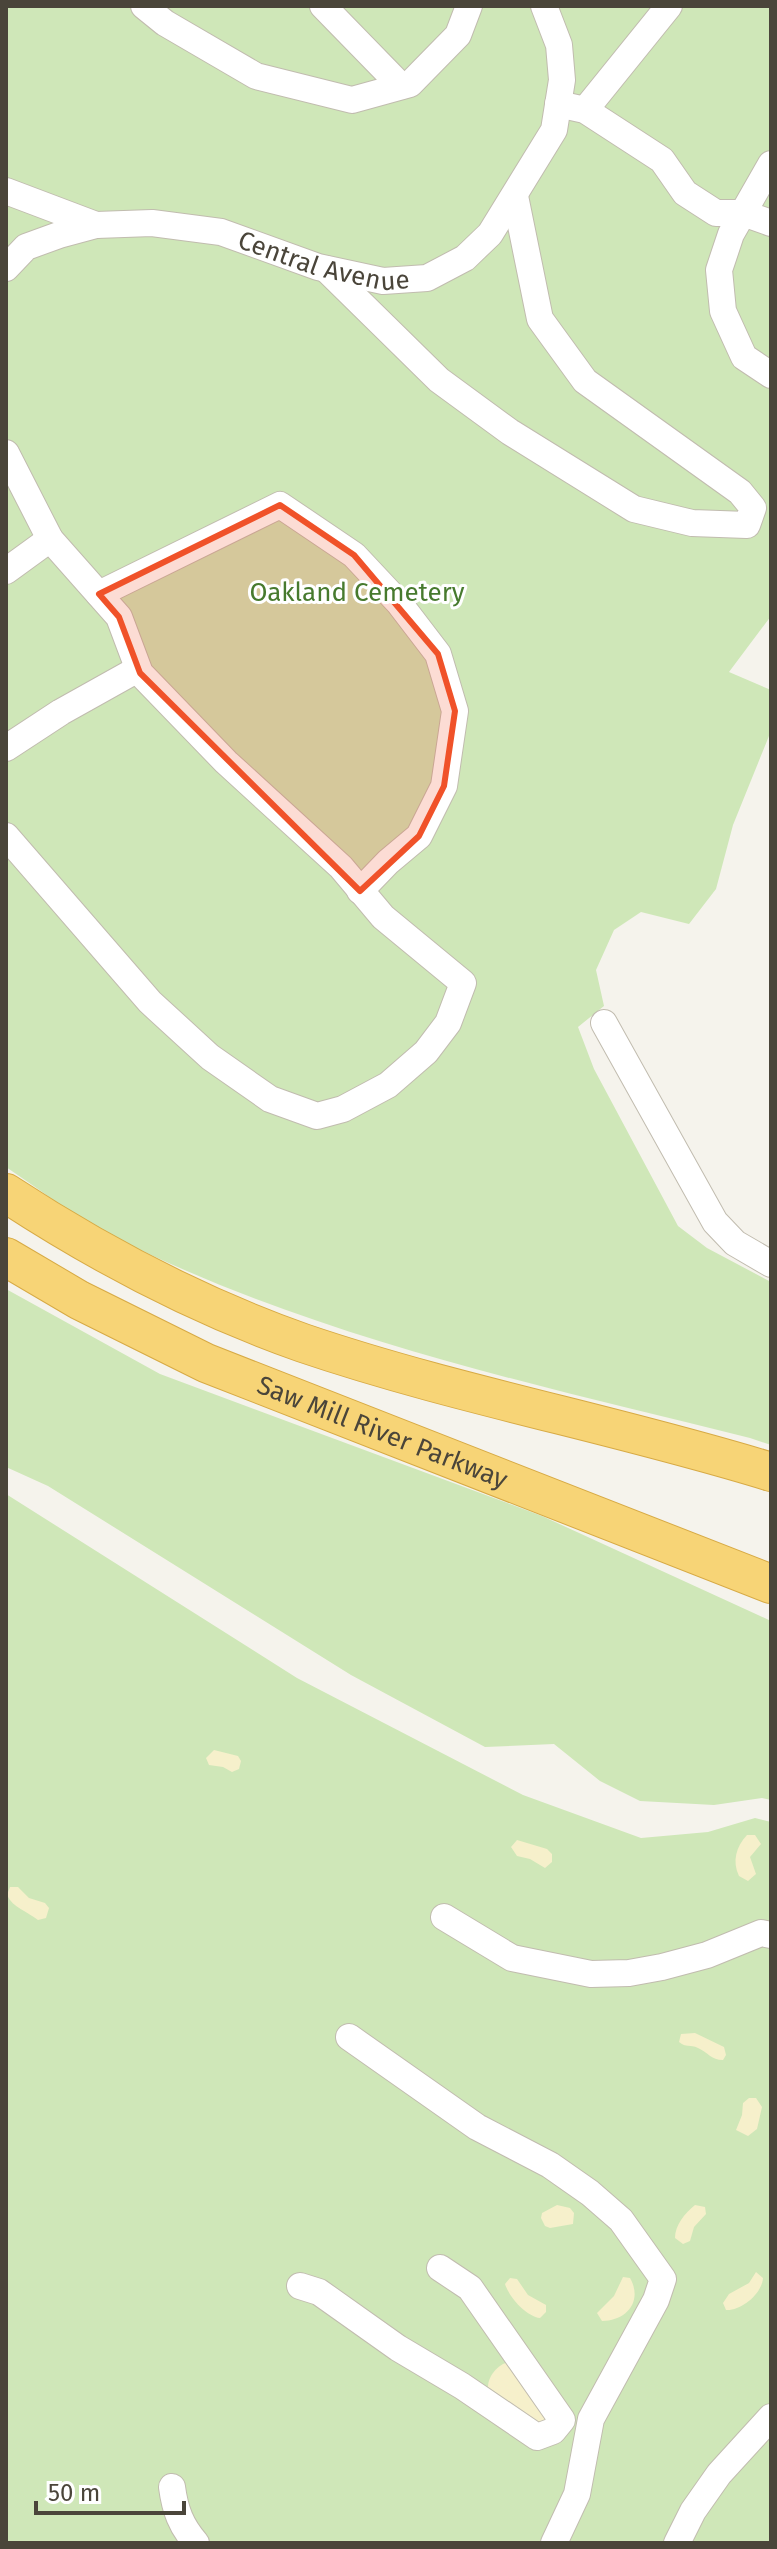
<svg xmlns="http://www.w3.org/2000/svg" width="777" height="2549" font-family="'Fira Sans',sans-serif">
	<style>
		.green { fill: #cfe7b8 }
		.sand { fill: #f6f0cb }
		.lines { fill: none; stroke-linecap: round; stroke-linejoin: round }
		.minor-casing { stroke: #c1bcaf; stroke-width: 28 }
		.highway-casing { stroke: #d7aa45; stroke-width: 40 }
		.minor { stroke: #fff; stroke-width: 26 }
		.highway { stroke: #f7d476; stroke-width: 38 }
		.marked { fill: #f05229; fill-opacity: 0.2; stroke: #f05229; stroke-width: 6; stroke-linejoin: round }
		.labels { text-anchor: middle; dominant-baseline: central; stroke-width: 6; stroke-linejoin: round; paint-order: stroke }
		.street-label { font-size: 26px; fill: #4a453a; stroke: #fff }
		.park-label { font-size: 26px; fill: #477a2e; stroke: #fff }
	</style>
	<rect width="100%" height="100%" fill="#f5f3ec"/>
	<g class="green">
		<path d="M6 6H771V616L729 672 771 690V731L733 825 716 889 689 924 641 912 614 930 596 970 604 1006 578 1027 594 1069 678 1226 707 1248 771 1282V1445L750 1438C533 1384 308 1336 108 1234 72 1215 39 1189 6 1167Z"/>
		<polygon points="6,1289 160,1374 542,1516 771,1621 771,1800 762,1798 714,1805 640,1801 600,1781 554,1744 485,1747 351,1675 48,1486 6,1467"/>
		<polygon points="6,1494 297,1678 523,1795 641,1838 708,1832 755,1818 771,1822 771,2543 6,2543"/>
	</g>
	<g class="sand">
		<polygon points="214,1750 238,1756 241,1761 239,1769 232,1772 223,1767 209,1765 206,1758"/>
		<path d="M747 1835H755L761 1844 750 1857 756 1874 748 1881 739 1876C732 1861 736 1847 747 1835Z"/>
		<polygon points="517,1840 547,1849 552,1854 552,1862 545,1868 530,1859 517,1856 511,1847"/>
		<path d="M10 1887H18L29 1898 45 1903 49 1908 46 1918 38 1920C27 1911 13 1908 7 1895Z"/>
		<path d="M695 2033 724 2047 726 2055 723 2060C711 2060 709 2053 698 2048 690 2044 686 2048 679 2042L681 2034Z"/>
		<polygon points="756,2098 762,2107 757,2129 748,2136 736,2130 742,2115 743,2103 749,2098"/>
		<polygon points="557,2205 570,2208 574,2213 573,2224 550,2228 545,2226 541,2218 542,2213"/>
		<path d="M695 2205 705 2207 706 2214 694 2227 690 2241 683 2244 675 2238C675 2225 685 2213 695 2205Z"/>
		<path d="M756 2272 763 2278C762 2294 741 2311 726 2310L723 2303 729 2294 749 2283Z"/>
		<path d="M623 2277 630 2278C643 2301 627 2321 602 2321L597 2313 614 2296Z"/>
		<path d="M510 2278 517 2279 528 2295 546 2305V2312L540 2318C526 2316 509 2297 505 2284Z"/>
		<path d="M509 2362 551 2416 542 2425 488 2387C488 2376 498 2364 509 2362Z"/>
	</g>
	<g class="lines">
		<defs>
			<g id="minor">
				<polyline points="144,6 165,23 256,76 352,100 410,84 458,35 469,6"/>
				<polyline points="323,6 401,86"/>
				<polyline points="558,104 585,110 662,160 685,193 716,213 743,213 771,223"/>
				<polyline points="585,110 669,6"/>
				<polyline points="771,164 731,234 719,270 723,311 744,357 771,375"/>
				<polyline points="6,191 96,225"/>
				<path id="s1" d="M6 268 26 247 59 235 96 225 152 223 221 232 318 267 383 281 427 278 465 258 490 234 554 130 562 80 559 45 544 6"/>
				<polyline points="326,269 439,380 510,432 634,509 692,523 747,525 753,508 740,492 585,381 540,319 515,196"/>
				<polyline points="6,453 50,539 119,617 140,673 226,762 341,867 383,917 463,983 448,1023 426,1052 388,1085 343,1109 317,1116 270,1099 210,1057 150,1002 6,836"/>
				<polyline points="6,571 50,539"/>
				<polyline points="99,594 280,505 354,555 399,603 438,654 455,711 444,786 419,836 388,862 360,891"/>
				<polyline points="6,748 61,712 138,669"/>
				<polyline points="604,1023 715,1222 735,1243 771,1264"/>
				<polyline points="444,1917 512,1958 591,1974 629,1973 662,1967 707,1955 761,1933 771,1935"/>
				<polyline points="349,2037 477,2127 550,2165 590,2193 621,2220 663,2279 656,2300 591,2419 577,2494 554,2543"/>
				<polyline points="300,2286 319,2292 398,2348 462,2386 537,2437 553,2431 562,2420 470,2288 440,2268"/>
				<path d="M172 2487C175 2510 181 2526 196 2543"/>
				<polyline points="677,2543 693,2511 719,2474 771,2417"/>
			</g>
			<g id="highway">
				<path d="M6 1193C99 1254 198 1306 303 1343 456 1395 616 1424 771 1472"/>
				<path id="s2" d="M6 1257 79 1300 206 1363 771 1584"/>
			</g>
		</defs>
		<use href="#minor" class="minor-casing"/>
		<use href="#highway" class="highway-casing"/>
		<use href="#minor" class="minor"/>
		<use href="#highway" class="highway"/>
	</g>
	<path class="marked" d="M280 505 354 555 438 654 455 711 444 786 419 836 360 891 140 673 119 617 99 594Z"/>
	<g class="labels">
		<g class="street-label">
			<text stroke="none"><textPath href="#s1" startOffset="336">Central Avenue</textPath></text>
			<text stroke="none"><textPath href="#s2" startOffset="416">Saw Mill River Parkway</textPath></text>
		</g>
		<g class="park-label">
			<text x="357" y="592">Oakland Cemetery</text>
		</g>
	</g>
	<rect width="777" height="2549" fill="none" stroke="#4a453a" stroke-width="16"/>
	<path d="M36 2501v12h148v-12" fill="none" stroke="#4a453a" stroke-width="4"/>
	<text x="48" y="2501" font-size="24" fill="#4a453a" stroke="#ffffff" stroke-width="6" paint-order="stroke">50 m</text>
</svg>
